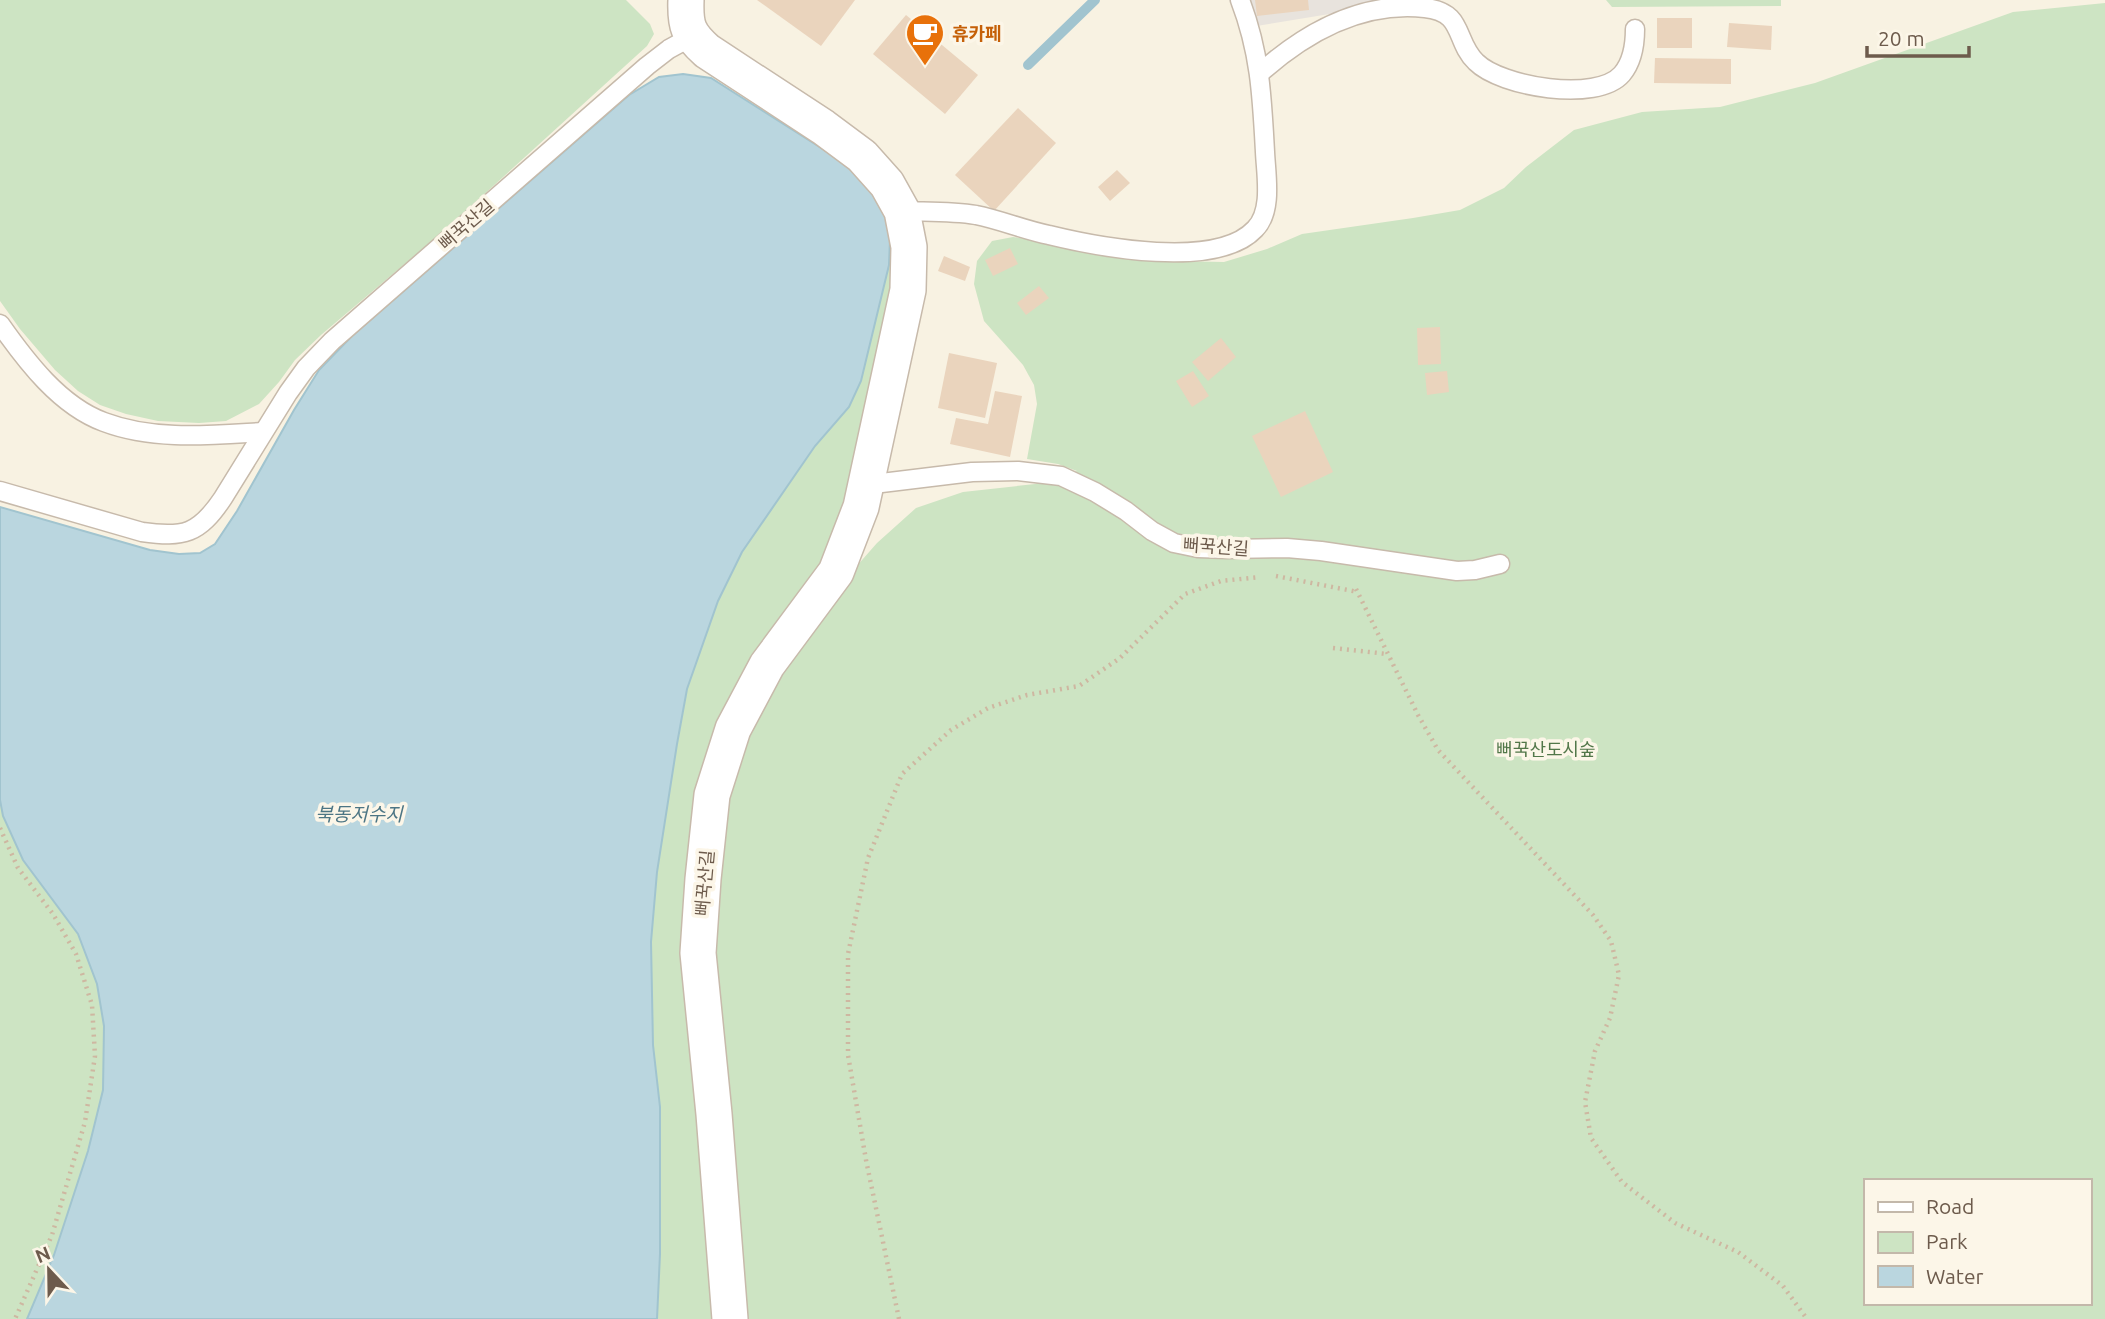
<svg xmlns="http://www.w3.org/2000/svg" width="2105" height="1319" font-family="Ubuntu,'Noto Sans KR',sans-serif">
	<style>
		.industrial { fill: #e8e3dd }
		.green { fill: #cde4c3; fill-rule: evenodd }
		.water { fill: #bad6df; stroke: #a1c4cf; stroke-width: 2 }
		.lines { fill: none; stroke-linecap: round; stroke-linejoin: round }
		.stream { stroke: #a1c4cf; stroke-width: 10 }
		.building { fill: #ead4bd }
		.lane-casing { stroke: #c7baab; stroke-width: 21 }
		.street-casing { stroke: #c7baab; stroke-width: 38 }
		.path { stroke: #ceb7a1; stroke-width: 4.5; stroke-dasharray: 2 5; stroke-linecap: butt }
		.lane { stroke: #fff; stroke-width: 18 }
		.street { stroke: #fff; stroke-width: 35 }
		.labels { text-anchor: middle; dominant-baseline: central; stroke-width: 7; stroke-linejoin: round; paint-order: stroke }
		.food-label { font-size: 18px; font-weight: bold; fill: #c56008; stroke: #fcf6e8; text-anchor: start }
		.street-label { font-size: 18px; fill: #6d5b4c; stroke: #fcf6e8 }
		.park-label { font-size: 18px; fill: #527749; stroke: #fcf6e8 }
		.water-label { font-size: 19px; font-style: italic; fill: #4c7584; stroke: #fcf6e8 }
	</style>
	<rect width="100%" height="100%" fill="#f8f2e2"/>
	<polygon class="industrial" points="1229,0 1415,0 1244,28"/>
	<g class="green">
		<polygon points="0,0 626,0 650,24 654,34 647,46 447,228 321,335 295,360 279,382 259,404 226,421 199,423 158,421 126,414 100,405 78,391 55,370 20,329 0,301"/>
		<polygon points="1606,0 1781,0 1781,6 1612,7"/>
		<path d="M2105 3V1319H738L710 944 721 798 745 731 783 665 848 576 877 543 916 508 963 492 1035 484 1077 471 1058 464 1027 459 1037 404 1034 385 1023 365 984 321 974 284 977 261 992 241 1013 237 1052 242 1108 255 1175 261 1224 262 1267 249 1302 234 1413 218 1460 210 1504 188 1526 167 1574 130 1642 112 1720 107 1815 83 2013 12ZM1865 1181H2089V1303H1865Z"/>
		<polygon points="890,240 897,256 844,524 704,789 718,1319 657,1319 660,1254 660,1107 653,1045 651,942 657,872 677,744 687,689 718,601 742,552 815,446 849,407 889,265"/>
		<polygon points="0,800 3,816 53,899 78,934 97,984 104,1026 103,1090 88,1151 54,1255 27,1319 0,1319"/>
	</g>
	<polygon class="water" points="683,74 711,78 840,160 869,186 885,213 890,240 889,265 861,381 849,407 815,446 742,552 718,601 687,689 677,744 657,872 651,942 653,1045 660,1107 660,1254 657,1319 27,1319 54,1255 88,1151 103,1090 104,1026 97,984 78,934 23,860 3,816 0,800 0,507 150,550 179,554 200,553 215,544 237,511 294,410 319,370 352,336 629,95 659,77"/>
	<g class="lines">
		<polyline class="stream" points="1028,65 1095,0"/>
	</g>
	<g class="building">
		<polygon points="757,0 855,0 821,46"/>
		<polygon points="1255,0 1308,0 1309,10 1257,16"/>
		<polygon points="906,15 978,75 945,114 873,54"/>
		<rect x="1657" y="18" width="35" height="30"/>
		<polygon points="1729,23 1772,26 1771,50 1727,47"/>
		<polygon points="1655,58 1731,59 1731,84 1654,83"/>
		<polygon points="1018,108 1056,143 994,211 955,175"/>
		<polygon points="1117,170 1130,183 1110,201 1098,187"/>
		<polygon points="1010,248 1018,264 993,276 985,260"/>
		<polygon points="944,256 970,267 965,281 938,271"/>
		<polygon points="1039,286 1049,298 1026,315 1017,303"/>
		<polygon points="1440,327 1441,364 1418,365 1417,328"/>
		<polygon points="1221,338 1236,357 1208,381 1192,362"/>
		<polygon points="949,353 997,363 985,418 938,408"/>
		<polygon points="1193,371 1209,396 1192,407 1176,381"/>
		<polygon points="1447,371 1449,392 1427,395 1425,373"/>
		<polygon points="995,391 1022,396 1010,457 950,444 956,418 988,424"/>
		<polygon points="1305,411 1333,472 1281,497 1252,436"/>
	</g>
	<g class="lines">
		<defs>
			<g id="lane">
				<path d="M1260 73C1305 33 1362 1 1425 8 1465 12 1454 41 1476 62 1501 87 1597 103 1622 74 1633 61 1635 45 1635 29"/>
				<path d="M902 211C926 212 952 211 976 215 1001 220 1024 230 1049 235 1098 247 1217 270 1255 229 1273 211 1266 175 1265 152 1262 96 1260 52 1240 0"/>
				<path d="M0 324C26 361 60 406 104 422 154 441 211 435 263 432"/>
				<polyline points="865,485 972,472 1018,471 1061,476 1095,492 1126,511 1152,531 1174,543 1198,548 1227,549 1287,548 1321,551 1457,571 1475,570 1500,564"/>
				<path d="M0 491 142 532C184 538 199 534 223 498L288 393 306 368 332 341 647 66 669 49 691 37"/>
			</g>
			<path id="street" d="M686 0C685 26 688 34 707 51L823 127 862 156 887 184 902 211 909 247 908 290 861 507 836 572 767 665 733 729 712 795 703 879 698 953 714 1114 730 1319"/>
		</defs>
		<use href="#lane" class="lane-casing"/>
		<use href="#street" class="street-casing"/>
		<g class="path">
			<polyline points="1276,576 1358,592"/>
			<polyline points="1356,589 1418,715 1438,750 1593,915 1611,941 1619,975 1610,1018 1595,1051 1585,1102 1591,1138 1622,1182 1675,1223 1738,1252 1783,1286 1807,1319"/>
			<polyline points="1333,648 1387,654"/>
			<polyline points="0,828 18,868 53,914 76,954 92,1005 95,1056 85,1122 52,1235 15,1319"/>
			<polyline points="899,1319 866,1160 848,1055 848,954 868,858 902,774 951,730 988,708 1027,695 1079,686 1120,658 1185,594 1221,581 1260,577"/>
		</g>
		<use href="#lane" class="lane"/>
		<use href="#street" class="street"/>
	</g>
	<defs>
		<symbol id="cafe-pin" viewBox="-11 -11 22 30"><path d="M0 17L-7.5 6A9.5 9.5 0 1 1 7.5 6Z" fill="#e8710a" stroke="#fcf6e8"/><path d="M-5.5-4.5H6V0H3Q3 3.5 0 3.5H-2.5Q-5.5 3.5-5.5 0ZM3-3.2v2h1.7v-2ZM-6 4.5H4V6H-6Z" fill="#fff"/></symbol>
	</defs>
	<g fill-rule="evenodd">
		<use href="#cafe-pin" x="903" y="11" width="44" height="60"/>
	</g>
	<g class="labels">
		<g class="food-label">
			<text x="952" y="33">휴카페</text>
		</g>
		<g class="street-label">
			<text transform="translate(466 224) rotate(-41)">뻐꾹산길</text>
			<text transform="translate(1216 546) rotate(4)">뻐꾹산길</text>
			<text transform="translate(704 883) rotate(-85)">뻐꾹산길</text>
		</g>
		<g class="park-label">
			<text x="1546" y="749">뻐꾹산도시숲</text>
		</g>
		<g class="water-label">
			<text x="359" y="814">북동저수지</text>
		</g>
	</g>
	<rect x="1864" y="1179" width="228" height="126" fill="#fcf6e8" stroke="#c3b8aa" stroke-width="2"/>
	<rect x="1878" y="1202" width="35" height="10" fill="#ffffff" stroke="#c3b8aa" stroke-width="2"/>
	<text x="1926" y="1214" font-size="21" fill="#6d5b4c">Road</text>
	<rect x="1878" y="1232" width="35" height="21" fill="#cde4c3" stroke="#c3b8aa" stroke-width="2"/>
	<text x="1926" y="1249" font-size="21" fill="#6d5b4c">Park</text>
	<rect x="1878" y="1266" width="35" height="21" fill="#bad6df" stroke="#c3b8aa" stroke-width="2"/>
	<text x="1926" y="1284" font-size="21" fill="#6d5b4c">Water</text>
	<g transform="translate(49 1270) rotate(338)" stroke="#fcf6e8" stroke-width="5" paint-order="stroke">
	<path d="M0-5L12 26L0 18L-12 26Z" fill="#6d5b4c"/>
	<text y="-10" font-size="19" font-weight="bold" text-anchor="middle" fill="#6d5b4c">N</text>
	</g>
	<path d="M1867 46v10h102v-10" fill="none" stroke="#6d5b4c" stroke-width="3.5"/>
	<text x="1878" y="46" font-size="21" fill="#6d5b4c" stroke="#fcf6e8" stroke-width="5" paint-order="stroke">20 m</text>
</svg>
